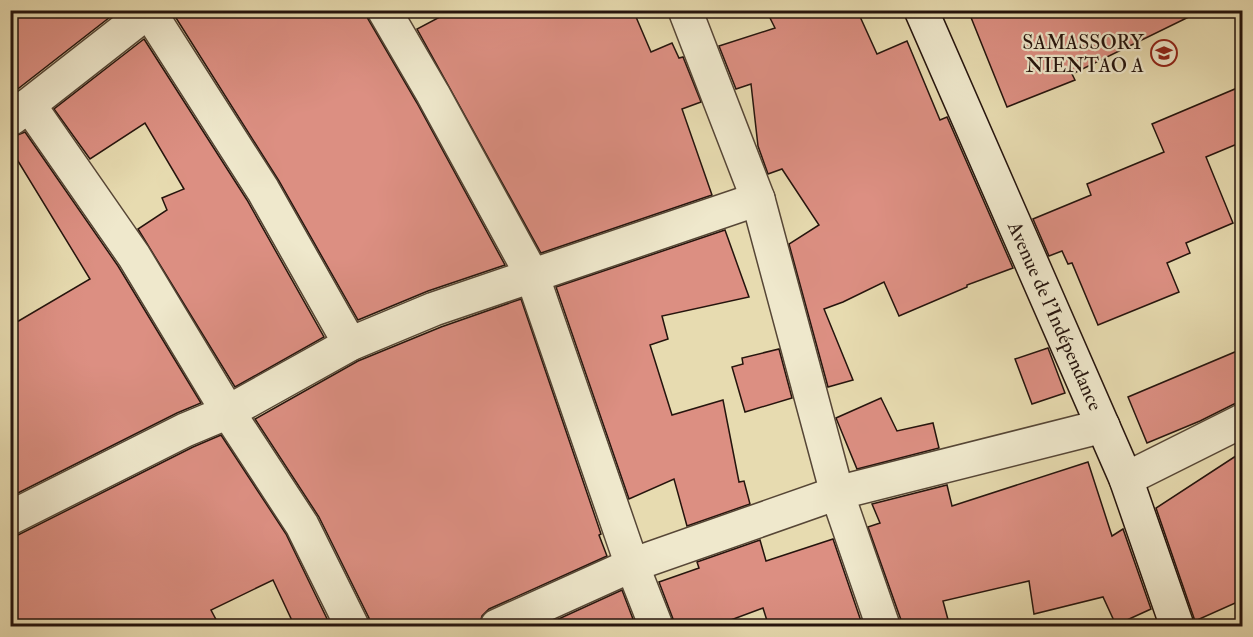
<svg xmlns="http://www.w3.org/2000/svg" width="1253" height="637" font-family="'IM FELL Double Pica',serif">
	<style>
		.building { fill: #dc8f82; stroke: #25140d; stroke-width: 1.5 }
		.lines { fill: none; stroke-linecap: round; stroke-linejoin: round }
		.minor-casing { stroke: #564636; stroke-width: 36 }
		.secondary-casing { stroke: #25140d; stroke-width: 36 }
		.minor { stroke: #efe8cc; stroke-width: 33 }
		.secondary { stroke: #efe8cc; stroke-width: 33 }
		.labels { text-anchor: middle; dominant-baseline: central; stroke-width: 4.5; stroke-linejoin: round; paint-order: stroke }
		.poi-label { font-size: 20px; fill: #25140d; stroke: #efe8cc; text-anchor: end }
		.street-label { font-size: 20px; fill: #25140d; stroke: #efe8cc }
	</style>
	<rect width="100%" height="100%" fill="#e7dbb0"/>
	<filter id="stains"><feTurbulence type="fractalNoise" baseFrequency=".00333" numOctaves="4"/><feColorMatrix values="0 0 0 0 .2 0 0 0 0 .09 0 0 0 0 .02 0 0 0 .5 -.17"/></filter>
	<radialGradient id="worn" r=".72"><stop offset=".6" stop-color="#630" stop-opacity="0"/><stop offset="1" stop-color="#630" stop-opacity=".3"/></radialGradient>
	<g class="building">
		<polygon points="10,10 119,10 10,95"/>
		<polygon points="171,10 365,10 368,19 417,103 505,265 428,291 358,320 279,181"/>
		<polygon points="453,10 633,10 651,52 672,43 679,58 683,57 701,102 682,109 712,195 541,253 417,29"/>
		<polygon points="766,10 857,10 877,54 907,41 940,120 947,117 1013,268 967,285 967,287 899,316 884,282 843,302 824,309 853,380 828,387 789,244 819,225 782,169 768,174 758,146 751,84 736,89 719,46 775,28"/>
		<polygon points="968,10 1203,10 1072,74 1075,80 1007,107"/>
		<polygon points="144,39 247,200 324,337 235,387 138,229 167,210 162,198 184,189 145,123 90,159 54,109"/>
		<polygon points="1242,86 1242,142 1206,157 1233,223 1186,243 1190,253 1167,263 1179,292 1098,325 1072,263 1068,264 1062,251 1049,256 1033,219 1091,195 1087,184 1164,152 1152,124"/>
		<polygon points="25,132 118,266 201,403 177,413 10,497 10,326 90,279 10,148 10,136 15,136"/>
		<polygon points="725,230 749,297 662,316 668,339 650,345 672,415 723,400 739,482 744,481 750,504 687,526 674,479 629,499 556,287"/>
		<polygon points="521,299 601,534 599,535 607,556 489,609 482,616 479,627 371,627 369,618 319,517 255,419 358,361 441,327"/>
		<polygon points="1048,348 1065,393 1032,404 1015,359"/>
		<polygon points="779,349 792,398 745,412 732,367 743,364 742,358"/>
		<polygon points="1242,349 1242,402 1234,404 1200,421 1147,443 1128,397"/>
		<polygon points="881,398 897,431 933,423 939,448 857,469 836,418"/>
		<polygon points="221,435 286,534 331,627 295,627 273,580 211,610 220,627 10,627 10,536 18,535 193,447"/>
		<polygon points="1242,452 1242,600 1195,621 1156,508"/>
		<polygon points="1088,462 1112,536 1123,529 1151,609 1116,625 1103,597 1034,614 1029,581 943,601 950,627 901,627 901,620 868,527 880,523 872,504 947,485 952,506"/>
		<polygon points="833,539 863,627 769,627 763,608 712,627 674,627 673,619 659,582 699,568 697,562 760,540 766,561"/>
		<polygon points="622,590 636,627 541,627"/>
	</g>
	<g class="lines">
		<defs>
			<g id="minor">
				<polyline points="148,10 263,190 350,344"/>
				<polyline points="384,10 433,94 532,275 632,565 656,626"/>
				<polyline points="685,10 758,199 837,493 883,626"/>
				<polyline points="29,105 134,256 228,412 302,525 352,626"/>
				<polyline points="12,118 150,10"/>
				<polyline points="1126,479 1242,421"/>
				<polyline points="10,518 185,430 228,412 350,344 434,309 758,199"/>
				<polyline points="497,626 632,565 837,493 1103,426"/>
			</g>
			<polyline id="secondary" points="921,10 1126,479 1177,626"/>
		</defs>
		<use href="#minor" class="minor-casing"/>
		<use href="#secondary" class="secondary-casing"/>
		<use href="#minor" class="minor"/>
		<use href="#secondary" class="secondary"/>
	</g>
	<defs>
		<symbol id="school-ring" viewBox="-11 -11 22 22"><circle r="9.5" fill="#efe8cc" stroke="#8f2418" stroke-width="1.5"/><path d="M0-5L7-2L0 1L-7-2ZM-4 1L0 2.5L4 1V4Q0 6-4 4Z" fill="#8f2418"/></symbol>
	</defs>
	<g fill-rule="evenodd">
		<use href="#school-ring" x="1149" y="38" width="30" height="30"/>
	</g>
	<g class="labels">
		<g class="poi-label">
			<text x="1144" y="42">SAMASSORY<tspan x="1144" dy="23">NIENTAO A</tspan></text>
		</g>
		<g class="street-label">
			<text transform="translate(1055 316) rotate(66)">Avenue de l'Indépendance</text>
		</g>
	</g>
	<rect width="1253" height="637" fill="none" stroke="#e7dbb0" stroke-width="36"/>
	<rect x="12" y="12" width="1229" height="613" fill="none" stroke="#25140d" stroke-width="3"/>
	<rect x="18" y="18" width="1217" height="601" fill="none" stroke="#25140d" stroke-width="1.5"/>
	<rect width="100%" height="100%" filter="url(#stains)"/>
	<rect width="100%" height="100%" fill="url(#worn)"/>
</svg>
